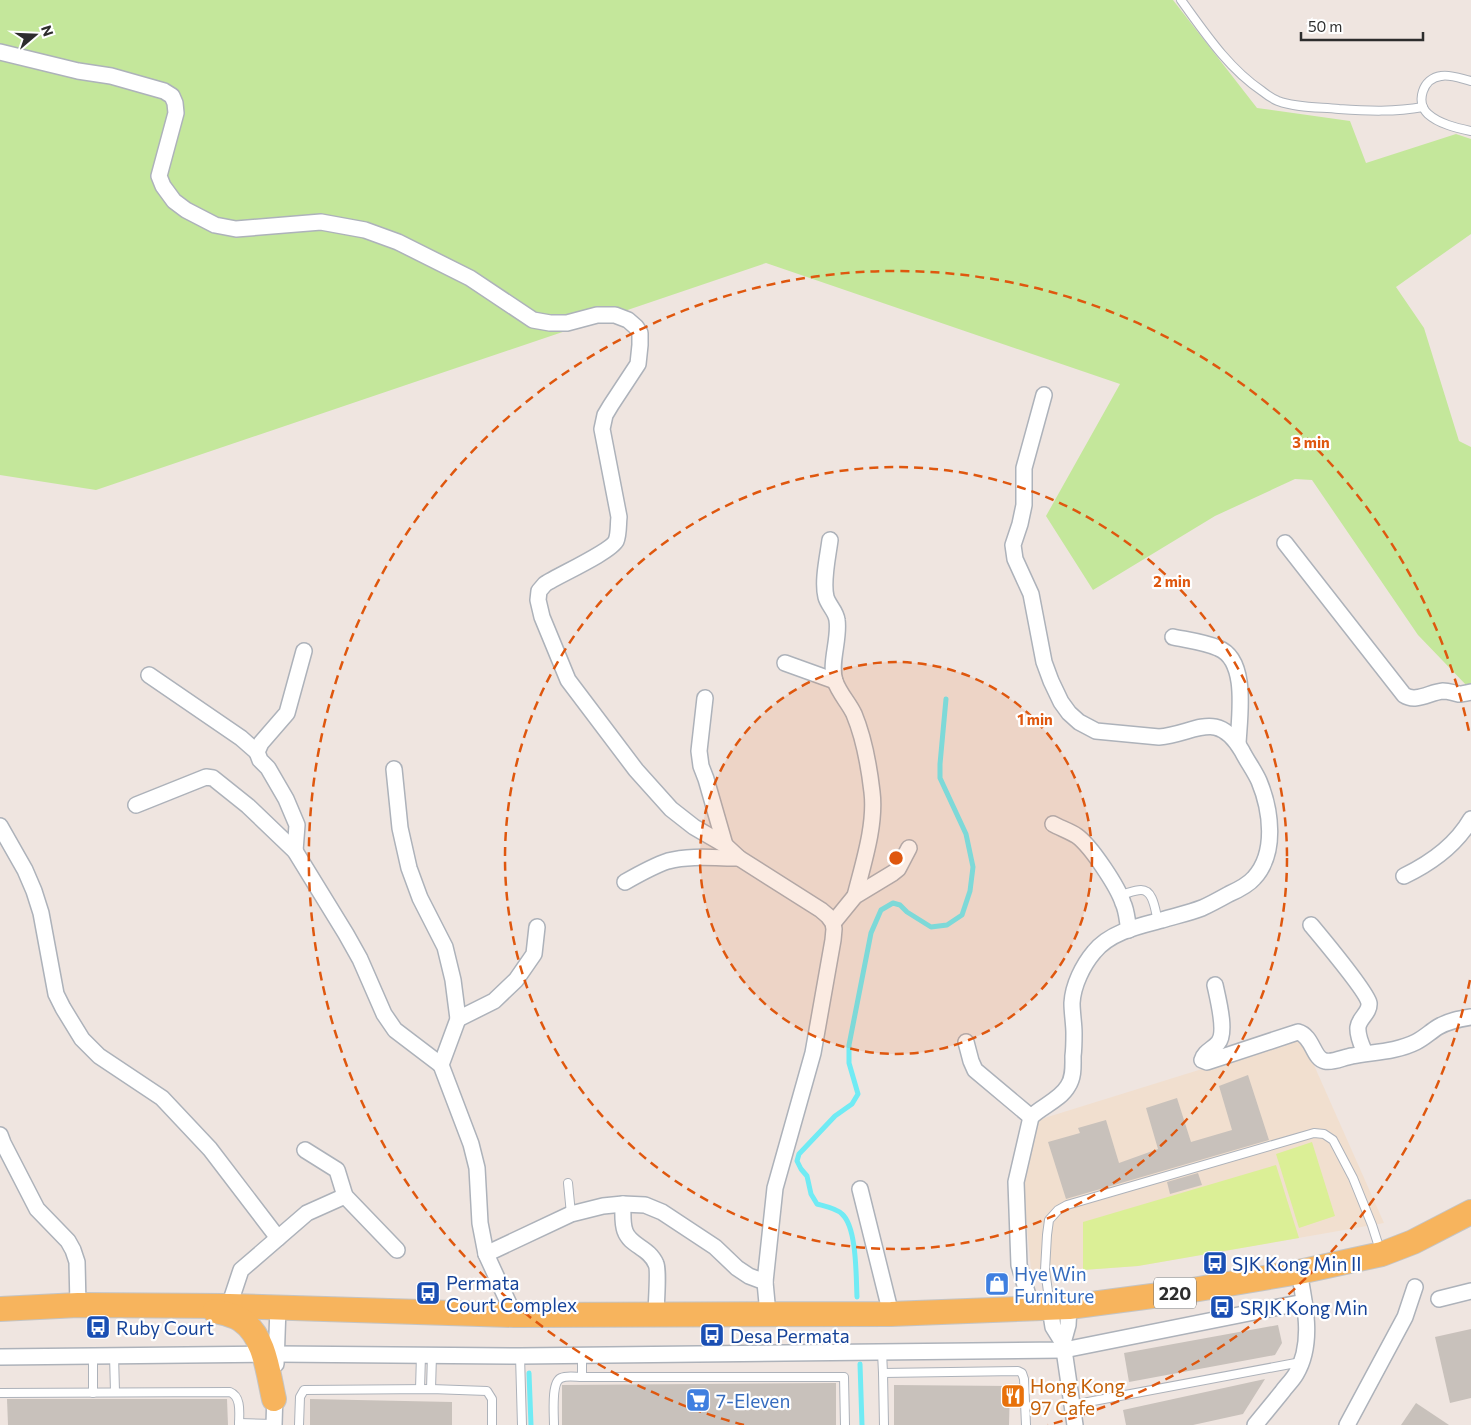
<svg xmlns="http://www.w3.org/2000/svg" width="1471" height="1425" font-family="Commissioner,sans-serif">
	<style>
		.education { fill: #f1dfcf }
		.green { fill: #c4e79b }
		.pitch { fill: #dbef96 }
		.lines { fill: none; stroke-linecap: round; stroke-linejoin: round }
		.stream { stroke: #70ebf4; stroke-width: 5 }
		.building { fill: #c8c1bb }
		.service-casing { stroke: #adb2ba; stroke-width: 10 }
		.minor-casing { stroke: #adb2ba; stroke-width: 18 }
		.primary-casing { stroke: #c4c4c4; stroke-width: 26 }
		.service { stroke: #fff; stroke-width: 8 }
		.minor { stroke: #fff; stroke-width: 15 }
		.primary { stroke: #f7b45d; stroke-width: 24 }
		.ring { fill: none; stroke: #df570e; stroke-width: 2.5; stroke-dasharray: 9 6 }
		.labels { text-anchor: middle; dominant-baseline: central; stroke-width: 4.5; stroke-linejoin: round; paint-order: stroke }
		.shield { fill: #fff; stroke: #6c6c6c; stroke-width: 1 }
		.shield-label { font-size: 18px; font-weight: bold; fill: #2d2d2d }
		.transit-label { font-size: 19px; fill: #164399; stroke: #fff; text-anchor: start }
		.shop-label { font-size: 19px; fill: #366cbe; stroke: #fff; text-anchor: start }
		.food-label { font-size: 19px; fill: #c56008; stroke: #fff; text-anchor: start }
		.centre { fill: #df570e; stroke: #fff; stroke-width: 2.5 }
		.ring-label { font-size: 15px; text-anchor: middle; font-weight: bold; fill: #df570e; stroke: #fff; stroke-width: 4.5; stroke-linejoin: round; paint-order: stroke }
	</style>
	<rect width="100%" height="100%" fill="#efe5e0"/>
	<polygon class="education" points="1302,1038 1384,1223 1138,1266 1083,1270 1031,1270 1022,1177 1038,1120"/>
	<polygon class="green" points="0,0 1173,0 1257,108 1350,121 1366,163 1456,134 1471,139 1471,234 1396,287 1424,328 1459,441 1471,447 1471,687 1468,687 1418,635 1312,480 1295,479 1215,516 1093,590 1046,516 1120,384 766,263 96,490 0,475"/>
	<g class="pitch">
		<polygon points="1312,1142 1335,1216 1299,1228 1276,1154"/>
		<polygon points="1276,1165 1299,1238 1138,1266 1083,1270 1083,1222"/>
	</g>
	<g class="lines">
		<g class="stream">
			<path d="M857 1297C856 1277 857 1227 842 1214 836 1208 824 1206 817 1204L811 1194 807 1176 801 1169 797 1161 799 1154 835 1116 852 1104 858 1094 849 1063V1045L871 933 881 910 893 903 900 905 907 912 931 927 947 925 962 915 970 891 973 867 966 834 940 778V764L946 699"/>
			<polyline points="860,1364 862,1425"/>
			<polyline points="529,1373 531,1425"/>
		</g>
	</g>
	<g class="building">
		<polygon points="1248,1075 1269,1140 1066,1199 1048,1142 1080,1133 1078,1128 1106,1120 1119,1163 1158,1149 1146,1108 1177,1098 1191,1142 1232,1130 1219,1086"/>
		<polygon points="1198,1173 1202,1185 1170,1194 1167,1182"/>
		<polygon points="1278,1325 1282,1343 1275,1355 1129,1382 1124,1353"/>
		<polygon points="1471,1329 1471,1398 1450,1403 1435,1337"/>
		<polygon points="1265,1379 1243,1414 1193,1425 1126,1425 1123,1410"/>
		<polygon points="836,1383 836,1425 562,1425 562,1385"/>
		<polygon points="894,1385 1010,1386 1009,1425 894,1425"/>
		<polygon points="7,1399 227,1399 228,1425 8,1425"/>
		<polygon points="310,1399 452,1402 452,1425 310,1425"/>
		<polygon points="1416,1403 1449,1425 1401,1425"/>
	</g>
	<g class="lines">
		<defs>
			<g id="service">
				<path d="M1181 0C1205 33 1228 68 1262 91 1267 95 1273 99 1278 101 1297 108 1319 107 1339 109 1368 111 1395 112 1423 107"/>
				<path d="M1471 81C1462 79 1450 74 1441 76 1423 78 1415 102 1428 114 1439 124 1457 128 1471 131"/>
				<path d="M1120 895C1126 894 1134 890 1141 890 1154 890 1155 911 1158 921"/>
				<polyline points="568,1183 571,1214"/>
				<polyline points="1050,1306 1045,1270 1047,1235 1049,1220 1058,1210 1067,1205 1314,1133 1324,1134 1333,1140 1353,1178 1372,1225 1380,1250"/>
				<polyline points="882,1352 883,1373"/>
				<polyline points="93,1355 93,1393"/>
				<polyline points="114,1355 115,1392"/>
				<polyline points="582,1355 582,1377"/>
				<polyline points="520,1356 522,1425"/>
				<polyline points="420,1389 421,1355"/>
				<polyline points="431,1389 432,1355"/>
				<path d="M0 1393 230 1392C242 1397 239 1414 239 1425"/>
				<polyline points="1072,1405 1301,1362"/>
				<polyline points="239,1423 274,1424"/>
				<polyline points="299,1425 300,1397 304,1390 431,1389 487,1391 492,1399 492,1425"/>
				<path d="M554 1425C554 1414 551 1382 561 1378 567 1375 576 1377 582 1377H844L845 1425"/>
				<polyline points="884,1425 883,1373 1018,1371 1022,1373 1024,1379 1026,1425"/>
			</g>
			<g id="minor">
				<path d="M0 52 78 71 111 76 164 91 172 96 175 103 176 113 159 176 163 186 174 201 186 210 215 225 236 229 321 222 365 230 398 242 470 278 533 320 550 323H567L597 315H615L628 320 636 327 640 333V345L638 364 611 405 605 415 602 429 619 517C618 525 619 534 616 541 610 552 559 575 545 584L539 591 538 600 542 617 568 680 636 770 671 809 694 827 725 845 739 858 821 910 828 916 833 923 834 929 833 940 813 1053 775 1188 765 1282 768 1314"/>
				<path d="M830 540C828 556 822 581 826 597 828 605 836 611 837 620 840 639 829 663 835 681 839 693 849 703 854 714 864 738 869 766 872 792 876 825 863 864 855 896"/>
				<path d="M1285 543 1404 695C1416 703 1430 692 1443 691 1449 691 1453 693 1459 694 1463 694 1467 693 1471 692"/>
				<path d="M1173 637C1187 640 1204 642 1218 648 1249 660 1239 718 1238 744"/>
				<polyline points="785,663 835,681"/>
				<polyline points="149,675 241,738 257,752"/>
				<polyline points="705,698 699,751 701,766 706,779 725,845"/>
				<polyline points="394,769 400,828 409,868 420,898 445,947 453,980 458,1019 441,1065 471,1144 477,1168 480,1223 486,1254 514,1315"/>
				<polyline points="136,805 206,777 213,778 248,806 295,851 346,934 360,959 384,1014 395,1030 441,1065"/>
				<path d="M1053 824C1060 828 1070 831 1077 836 1091 846 1118 887 1123 903 1127 911 1127 921 1129 930"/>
				<polyline points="0,826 25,870 34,891 41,913 56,994 63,1008 82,1039 99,1056 162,1098 210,1149 278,1238"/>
				<polyline points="295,851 297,825 286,799 268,768 260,760 257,752 261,743 287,713 304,651"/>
				<path d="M1404 876C1431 863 1456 845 1471 819"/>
				<path d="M625 882C639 874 653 866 668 861 690 855 716 858 739 858"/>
				<polyline points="833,923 855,896 893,873 898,869 909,848"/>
				<path d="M1311 925C1321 937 1367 992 1369 1003 1370 1013 1359 1018 1358 1027 1357 1036 1362 1046 1365 1053"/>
				<path d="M1215 985C1218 999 1227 1033 1218 1043 1213 1049 1204 1052 1202 1060L1207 1062 1298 1032C1313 1036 1313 1059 1325 1061 1333 1063 1344 1057 1352 1056 1373 1052 1396 1052 1416 1042 1424 1038 1430 1032 1438 1027 1448 1021 1459 1019 1471 1017"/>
				<polyline points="458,1019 494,1001 516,980 534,954 537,927"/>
				<polyline points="966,1042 971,1061 975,1070 1031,1117"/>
				<polyline points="0,1135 3,1143 37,1209 68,1241 73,1250 77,1262 78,1305"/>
				<polyline points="305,1150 337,1170 345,1196"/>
				<polyline points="860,1189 891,1314"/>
				<path d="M623 1204C623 1213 622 1223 625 1231 630 1246 649 1247 656 1264 659 1270 656 1305 656 1314"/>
				<polyline points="486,1254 571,1214 603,1206 623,1204 645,1205 662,1212 715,1247 737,1268 749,1276 765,1282"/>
				<polyline points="1439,1299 1471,1291"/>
				<polyline points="229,1306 241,1270 307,1213 345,1196 397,1250"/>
				<polyline points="1069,1307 1068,1325 1063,1343 1075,1425"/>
				<polyline points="1050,1308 1053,1327 1063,1343"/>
				<path d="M1032 1309 1019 1265 1016 1182 1031 1117C1042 1106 1060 1100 1068 1086 1074 1077 1073 1066 1073 1056 1074 1049 1074 1041 1074 1033 1074 1024 1072 1013 1072 1003 1073 985 1083 965 1094 952 1110 932 1139 926 1162 920 1175 916 1189 913 1202 908 1211 904 1220 899 1229 894 1238 890 1248 885 1254 878 1277 853 1271 810 1259 781 1254 770 1247 761 1242 751 1217 708 1195 734 1159 737L1096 731 1079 722 1069 713 1061 702 1051 681 1044 662 1031 594 1015 559 1013 545 1020 524 1024 505V468L1044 395"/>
				<polyline points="0,1357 276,1354 520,1356 1064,1350 1304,1302"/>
				<polyline points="276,1364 278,1307"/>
				<polyline points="274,1425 275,1392"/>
				<path d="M1255 1425C1264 1414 1273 1403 1282 1392 1286 1386 1292 1381 1296 1374 1314 1344 1305 1304 1299 1272"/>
				<polyline points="1347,1425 1405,1317 1415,1287"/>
			</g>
			<g id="primary">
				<polyline points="0,1309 78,1305 229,1306 514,1315 891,1314 1069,1307 1175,1293 1299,1272 1382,1254 1413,1242 1471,1212"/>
				<path d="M215 1311C223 1313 234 1315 241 1320 265 1336 268 1373 274 1399"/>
			</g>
		</defs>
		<use href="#service" class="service-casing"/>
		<use href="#minor" class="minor-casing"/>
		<use href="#primary" class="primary-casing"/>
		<use href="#service" class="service"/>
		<use href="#minor" class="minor"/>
		<use href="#primary" class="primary"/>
	</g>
	<circle cx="896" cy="858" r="196" fill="#df570e" fill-opacity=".12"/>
	<g class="ring">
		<circle cx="896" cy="858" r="196"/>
		<circle cx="896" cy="858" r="391"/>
		<path d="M1470 980A587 587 0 0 1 1048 1425M744 1425A587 587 0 1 1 1470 736"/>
	</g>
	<defs>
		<symbol id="bus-square" viewBox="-11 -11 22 22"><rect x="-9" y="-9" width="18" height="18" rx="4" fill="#1a4fb4" stroke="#fff"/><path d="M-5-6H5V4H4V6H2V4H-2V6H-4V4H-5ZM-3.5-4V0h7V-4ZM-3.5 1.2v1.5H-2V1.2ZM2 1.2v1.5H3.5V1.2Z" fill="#fff"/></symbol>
		<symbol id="shop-square" viewBox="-11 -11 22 22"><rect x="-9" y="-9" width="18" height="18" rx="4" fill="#3f7fe0" stroke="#fff"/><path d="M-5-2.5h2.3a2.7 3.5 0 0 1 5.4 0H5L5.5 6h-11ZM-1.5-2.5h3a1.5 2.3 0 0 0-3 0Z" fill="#fff"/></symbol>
		<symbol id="restaurant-square" viewBox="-11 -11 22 22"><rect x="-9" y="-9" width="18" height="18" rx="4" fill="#e8710a" stroke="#fff"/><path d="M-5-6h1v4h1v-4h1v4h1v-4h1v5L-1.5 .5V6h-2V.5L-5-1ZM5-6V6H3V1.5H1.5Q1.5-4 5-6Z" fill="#fff"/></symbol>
		<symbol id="supermarket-square" viewBox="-11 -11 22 22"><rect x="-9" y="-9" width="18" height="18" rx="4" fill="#3f7fe0" stroke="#fff"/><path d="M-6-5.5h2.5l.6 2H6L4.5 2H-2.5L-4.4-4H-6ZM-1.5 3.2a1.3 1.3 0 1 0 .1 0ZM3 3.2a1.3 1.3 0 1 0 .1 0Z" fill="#fff"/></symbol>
	</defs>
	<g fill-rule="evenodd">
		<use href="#bus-square" x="1201" y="1249" width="28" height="28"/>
		<use href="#shop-square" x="983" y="1270" width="28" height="28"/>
		<use href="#bus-square" x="414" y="1279" width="28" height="28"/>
		<use href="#bus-square" x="1208" y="1293" width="28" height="28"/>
		<use href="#bus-square" x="84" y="1313" width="28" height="28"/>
		<use href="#bus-square" x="698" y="1321" width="28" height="28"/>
		<use href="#restaurant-square" x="999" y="1382" width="28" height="28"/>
		<use href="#supermarket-square" x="684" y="1386" width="28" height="28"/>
	</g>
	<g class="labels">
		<rect class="shield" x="1154" y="1277.5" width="42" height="31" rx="4"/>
		<g class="shield-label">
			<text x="1175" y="1293">220</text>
		</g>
		<g class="transit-label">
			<text x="1232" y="1263">SJK Kong Min II</text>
			<text x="446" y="1282">Permata<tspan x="446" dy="22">Court Complex</tspan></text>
			<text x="1240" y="1307">SRJK Kong Min</text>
			<text x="116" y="1327">Ruby Court</text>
			<text x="730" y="1335">Desa Permata</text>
		</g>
		<g class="shop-label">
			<text x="1014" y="1273">Hye Win<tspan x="1014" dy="22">Furniture</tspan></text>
			<text x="716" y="1400">7-Eleven</text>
		</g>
		<g class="food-label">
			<text x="1030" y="1385">Hong Kong<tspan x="1030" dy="22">97 Cafe</tspan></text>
		</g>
	</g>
	<circle cx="896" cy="858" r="8" class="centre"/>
	<g class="ring-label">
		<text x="1311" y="448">3 min</text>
		<text x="1172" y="587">2 min</text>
		<text x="1035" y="725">1 min</text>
	</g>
	<g transform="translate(35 35) rotate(71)" stroke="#ffffff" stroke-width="4" paint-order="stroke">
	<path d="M0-4L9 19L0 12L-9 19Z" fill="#2d2d2d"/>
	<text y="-8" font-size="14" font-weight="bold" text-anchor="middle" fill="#2d2d2d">N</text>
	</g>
	<path d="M1301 32v8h122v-8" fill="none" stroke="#2d2d2d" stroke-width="2.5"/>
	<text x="1308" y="32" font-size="15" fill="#2d2d2d" stroke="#ffffff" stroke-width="4" paint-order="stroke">50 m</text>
</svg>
